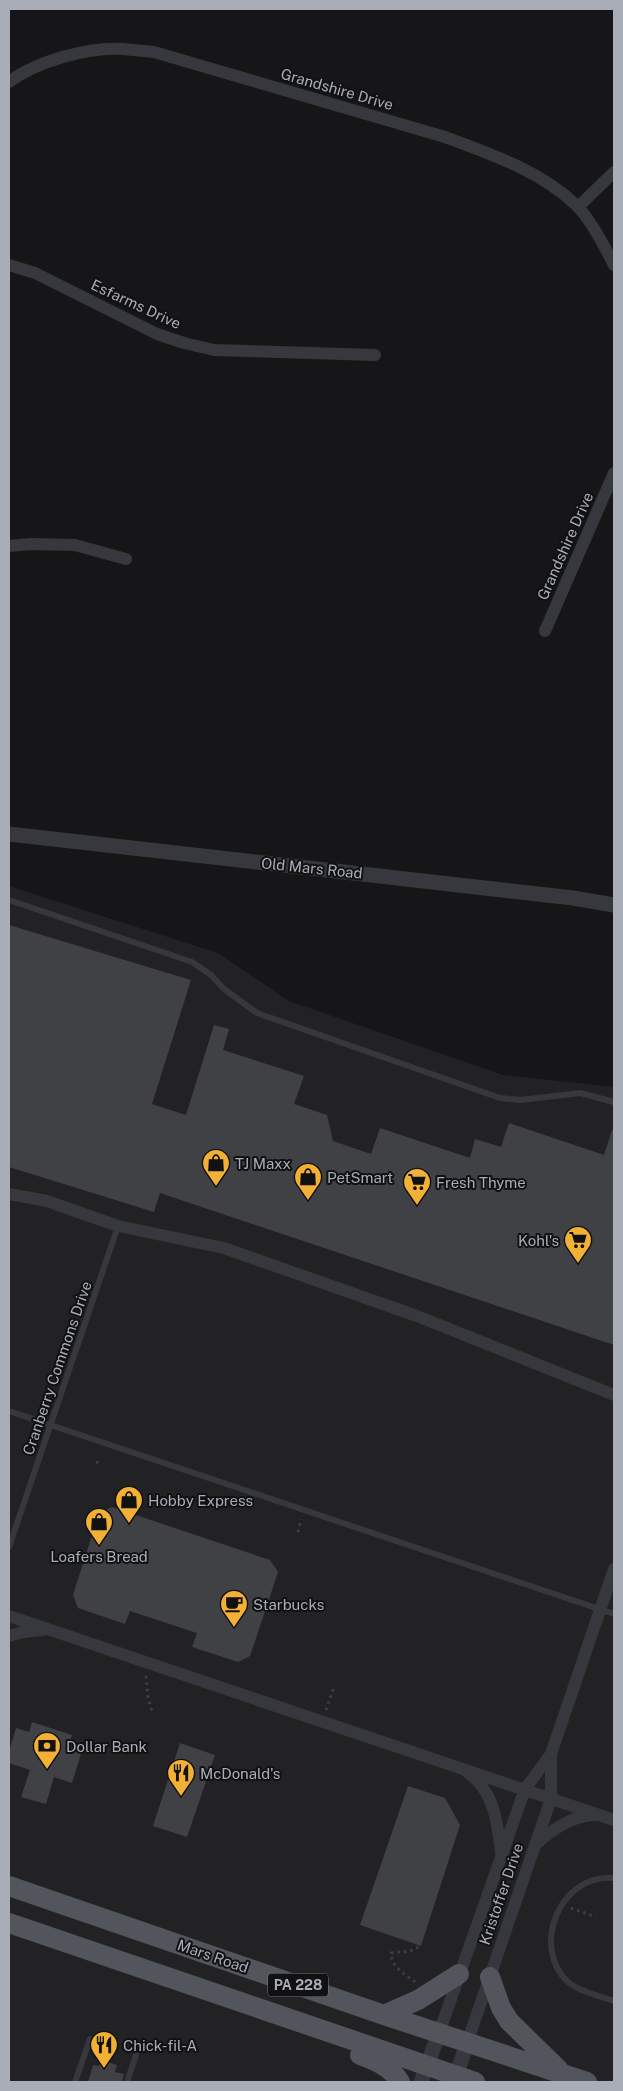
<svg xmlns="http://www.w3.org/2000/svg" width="623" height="2091" font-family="'Public Sans',sans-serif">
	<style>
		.built { fill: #222225 }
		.building { fill: #404145 }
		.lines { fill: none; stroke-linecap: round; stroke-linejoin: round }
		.path { stroke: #3d3f44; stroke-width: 3; stroke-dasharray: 2.5 4; stroke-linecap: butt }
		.service { stroke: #37383d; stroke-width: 6 }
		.minor { stroke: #37383d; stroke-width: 12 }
		.tertiary { stroke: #37383d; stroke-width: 15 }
		.primary { stroke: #53555c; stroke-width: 20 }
		.labels { text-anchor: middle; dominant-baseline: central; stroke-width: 4; stroke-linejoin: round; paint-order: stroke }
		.shield { fill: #111113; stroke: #7b7e86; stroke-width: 1 }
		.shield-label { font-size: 14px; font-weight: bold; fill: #a8adb8 }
		.street-label { font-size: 15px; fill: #a8adb8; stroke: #111113 }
		.poi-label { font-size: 15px; fill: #a8adb8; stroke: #111113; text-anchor: start }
	</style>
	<rect width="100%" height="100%" fill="#161618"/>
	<polygon class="built" points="9,886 218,953 289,1001 503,1075 614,1087 614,2082 9,2082"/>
	<g class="building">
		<polygon points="9,925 191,980 152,1104 186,1115 214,1025 229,1029 223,1050 304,1076 294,1104 327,1115 333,1141 371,1154 380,1128 470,1158 475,1139 501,1147 509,1123 604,1155 612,1130 614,1131 614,1345 160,1193 154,1212 9,1167"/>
		<polygon points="112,1507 270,1560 278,1572 250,1656 238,1662 192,1647 197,1633 130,1611 125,1624 78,1608 73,1595 99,1513"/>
		<polygon points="32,1722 72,1735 68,1747 82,1751 72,1783 54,1777 46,1804 21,1797 30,1770 9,1763 9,1751 16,1728 29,1732"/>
		<polygon points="180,1743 215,1755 187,1837 153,1826"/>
		<polygon points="408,1786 445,1798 460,1825 421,1946 360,1925"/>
		<polygon points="101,2060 117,2065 115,2072 124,2074 122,2082 88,2082 93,2065 99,2066"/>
	</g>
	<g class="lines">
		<g class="path">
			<polyline points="96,1462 101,1464"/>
			<polyline points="298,1532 301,1519"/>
			<polyline points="146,1676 148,1698 152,1711"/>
			<polyline points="326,1710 334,1687"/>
			<polyline points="571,1908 596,1917"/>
			<polyline points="613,1930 614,1930"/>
			<path d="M415 1982C405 1974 391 1967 391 1953L410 1951 421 1946"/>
		</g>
		<g class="service">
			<polyline points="9,900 192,962 211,975 224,989 257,1013 500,1098 521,1100 580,1093 614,1102"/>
			<polyline points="9,1411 614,1614"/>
			<polyline points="9,1547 118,1226"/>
			<path d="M614 1878C560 1873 530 1947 568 1982 580 1992 600 1996 614 2001"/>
			<polyline points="75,2082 90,2039"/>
			<polyline points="127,2082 136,2055"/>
		</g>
		<g class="minor">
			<path d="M9 82C37 61 88 47 123 49 133 50 144 51 154 52L445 137C491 154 541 171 577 206 590 219 606 249 614 265"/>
			<polyline points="578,207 614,172"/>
			<polyline points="9,265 35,273 157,334 184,343 214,350 375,355"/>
			<polyline points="9,546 30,544 75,545 126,559"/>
			<polyline points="545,631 614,473"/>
			<polyline points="9,1194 47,1201 118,1226 224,1248 417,1316 614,1395"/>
			<polyline points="9,1616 614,1820"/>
			<polyline points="9,1636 23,1632 43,1630"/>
			<path d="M468 1773C494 1790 498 1825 501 1853"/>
			<path d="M535 1845C552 1830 572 1815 596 1815"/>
			<polyline points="439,2033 525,1789 551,1754 614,1569"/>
			<polyline points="467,2043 551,1799 551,1754"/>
		</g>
		<g class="tertiary">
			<polyline points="9,834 573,898 614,905"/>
			<polyline points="421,2082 439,2033"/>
			<polyline points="454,2082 467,2043"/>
		</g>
		<g class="primary">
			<polyline points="9,1886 384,2015 587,2082"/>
			<polyline points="9,1923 475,2082"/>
			<polyline points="490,1977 501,2008 509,2021 559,2070"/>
			<polyline points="384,2015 418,2000 459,1974"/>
			<path d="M360 2055C376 2061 391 2067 400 2082"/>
		</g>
	</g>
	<defs>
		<symbol id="shop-pin" viewBox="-11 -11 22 30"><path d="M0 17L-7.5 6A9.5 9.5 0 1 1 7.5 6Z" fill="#f2b134" stroke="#111113"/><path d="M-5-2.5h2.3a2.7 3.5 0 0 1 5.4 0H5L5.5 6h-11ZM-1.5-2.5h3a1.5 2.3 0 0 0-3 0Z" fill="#111"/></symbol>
		<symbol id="supermarket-pin" viewBox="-11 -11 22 30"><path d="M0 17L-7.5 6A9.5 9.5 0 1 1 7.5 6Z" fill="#f2b134" stroke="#111113"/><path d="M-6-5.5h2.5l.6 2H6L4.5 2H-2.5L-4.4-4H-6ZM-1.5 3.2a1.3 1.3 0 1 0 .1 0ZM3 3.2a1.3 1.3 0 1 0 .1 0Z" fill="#111"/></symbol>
		<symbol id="cafe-pin" viewBox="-11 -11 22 30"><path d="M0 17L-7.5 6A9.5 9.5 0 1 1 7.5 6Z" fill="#f2b134" stroke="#111113"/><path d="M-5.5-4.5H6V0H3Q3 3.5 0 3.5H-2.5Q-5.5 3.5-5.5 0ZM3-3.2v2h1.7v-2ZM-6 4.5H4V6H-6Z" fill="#111"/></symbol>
		<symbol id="bank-pin" viewBox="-11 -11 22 30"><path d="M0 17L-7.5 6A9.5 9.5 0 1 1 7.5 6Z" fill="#f2b134" stroke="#111113"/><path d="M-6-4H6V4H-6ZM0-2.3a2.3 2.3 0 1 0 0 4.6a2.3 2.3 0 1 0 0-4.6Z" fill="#111"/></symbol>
		<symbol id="restaurant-pin" viewBox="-11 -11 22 30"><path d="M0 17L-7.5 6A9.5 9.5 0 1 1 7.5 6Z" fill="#f2b134" stroke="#111113"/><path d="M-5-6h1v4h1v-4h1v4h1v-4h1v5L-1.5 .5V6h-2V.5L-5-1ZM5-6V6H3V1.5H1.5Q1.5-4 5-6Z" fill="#111"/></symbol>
	</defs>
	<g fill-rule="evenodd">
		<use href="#shop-pin" x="200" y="1147" width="32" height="43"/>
		<use href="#shop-pin" x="292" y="1161" width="32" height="43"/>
		<use href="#supermarket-pin" x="401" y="1166" width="32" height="43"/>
		<use href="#supermarket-pin" x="562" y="1224" width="32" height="43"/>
		<use href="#shop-pin" x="113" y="1484" width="32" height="43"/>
		<use href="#shop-pin" x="83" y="1506" width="32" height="43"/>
		<use href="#cafe-pin" x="218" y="1588" width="32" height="43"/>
		<use href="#bank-pin" x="31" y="1730" width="32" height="43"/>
		<use href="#restaurant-pin" x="165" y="1757" width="32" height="43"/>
		<use href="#restaurant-pin" x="88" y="2029" width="32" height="43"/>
	</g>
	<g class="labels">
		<rect class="shield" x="268" y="1973.5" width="60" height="23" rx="4"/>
		<g class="shield-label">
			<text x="298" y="1985">PA 228</text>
		</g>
		<g class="street-label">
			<text transform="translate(337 89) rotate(16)">Grandshire Drive</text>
			<text transform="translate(136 304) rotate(25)">Esfarms Drive</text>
			<text transform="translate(565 546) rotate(-66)">Grandshire Drive</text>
			<text transform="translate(312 868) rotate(6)">Old Mars Road</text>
			<text transform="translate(57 1368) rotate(-71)">Cranberry Commons Drive</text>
			<text transform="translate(501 1894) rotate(-71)">Kristoffer Drive</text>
			<text transform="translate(213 1956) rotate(19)">Mars Road</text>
		</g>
		<g class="poi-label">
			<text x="235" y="1163">TJ Maxx</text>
			<text x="327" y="1177">PetSmart</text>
			<text x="436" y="1182">Fresh Thyme</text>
			<text x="559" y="1240" text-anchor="end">Kohl's</text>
			<text x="148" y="1500">Hobby Express</text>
			<text x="99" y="1556" text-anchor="middle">Loafers Bread</text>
			<text x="253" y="1604">Starbucks</text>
			<text x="66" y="1746">Dollar Bank</text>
			<text x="200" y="1773">McDonald's</text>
			<text x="123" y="2045">Chick-fil-A</text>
		</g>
	</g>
	<rect width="623" height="2091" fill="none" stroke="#a8adb8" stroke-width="20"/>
</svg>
